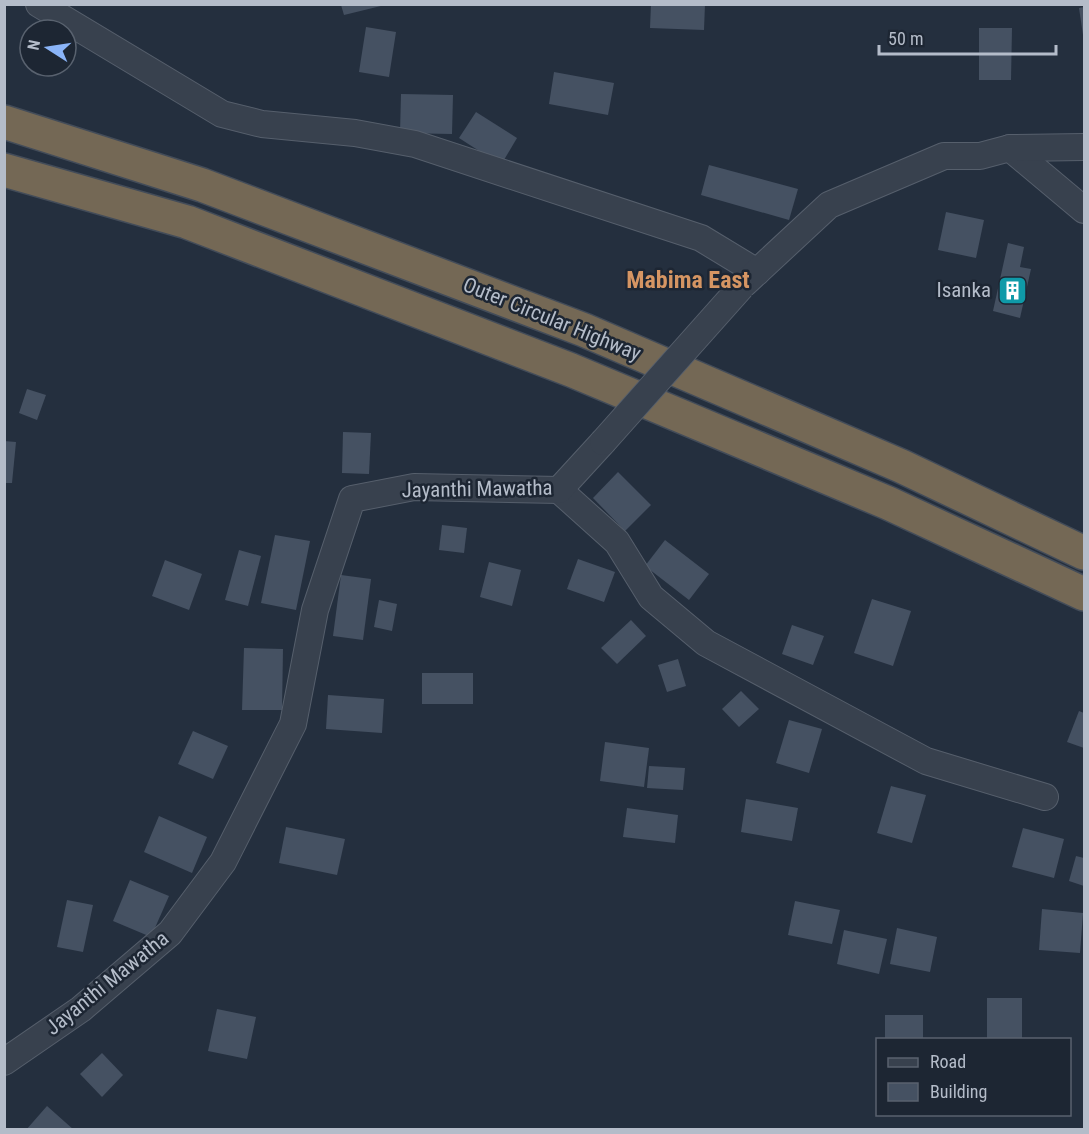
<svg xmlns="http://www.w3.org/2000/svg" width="1089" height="1134" font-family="'Roboto Condensed',sans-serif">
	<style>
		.building { fill: #455162 }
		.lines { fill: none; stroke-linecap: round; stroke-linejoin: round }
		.street-casing { stroke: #565f6c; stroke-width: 28 }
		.highway-casing { stroke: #434c59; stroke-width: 36 }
		.street { stroke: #38414e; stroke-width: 26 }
		.highway { stroke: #746855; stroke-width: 33 }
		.street-bridge-casing { stroke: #565f6c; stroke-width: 28; stroke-linecap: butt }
		.street-bridge { stroke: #38414e; stroke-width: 26 }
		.labels { text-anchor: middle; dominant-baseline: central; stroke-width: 5; stroke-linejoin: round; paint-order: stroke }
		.poi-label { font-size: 21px; fill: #b4bcc9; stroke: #1d2633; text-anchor: end }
		.street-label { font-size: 21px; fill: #b4bcc9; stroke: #1d2633 }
		.quarter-label { font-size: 24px; font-weight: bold; fill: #d59563; stroke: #1d2633 }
	</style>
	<rect width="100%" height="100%" fill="#242f3e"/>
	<g class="building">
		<polygon points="651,4 705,4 704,30 650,28"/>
		<polygon points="341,5 385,5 344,15"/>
		<polygon points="1084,7 1084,34 1083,35 1079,8"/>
		<polygon points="366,27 396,32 389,77 359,72"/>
		<polygon points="979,28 1012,28 1011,80 979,80"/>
		<polygon points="554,72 614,83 608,115 549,104"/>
		<polygon points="401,94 453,95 452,134 400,133"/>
		<polygon points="476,112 517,138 501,165 459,138"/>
		<polygon points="709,165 798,189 789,220 701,195"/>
		<polygon points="946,212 984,220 976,258 938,250"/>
		<polygon points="1008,243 1024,247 1020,267 1031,269 1020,318 993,311"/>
		<polygon points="27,389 46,395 37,420 19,413"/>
		<polygon points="343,432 371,433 369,474 342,473"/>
		<polygon points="4,441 16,442 12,483 4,483"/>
		<polygon points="618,472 651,505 625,531 593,498"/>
		<polygon points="442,525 467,528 464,553 439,550"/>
		<polygon points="275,535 310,541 296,610 261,603"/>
		<polygon points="665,540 709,574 689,600 645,566"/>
		<polygon points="239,550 261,556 248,606 225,600"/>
		<polygon points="578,559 615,572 604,602 567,589"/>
		<polygon points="165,560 202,574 189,610 152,596"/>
		<polygon points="489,562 521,570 512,606 480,597"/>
		<polygon points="341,575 371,579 363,640 333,636"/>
		<polygon points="872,599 911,611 893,666 854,653"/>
		<polygon points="379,600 397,604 392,631 374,627"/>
		<polygon points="631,620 646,636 617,664 601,648"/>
		<polygon points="792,625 824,636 813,665 782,654"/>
		<polygon points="244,648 283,649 282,710 242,710"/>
		<polygon points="678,659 686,686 667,692 658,665"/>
		<rect x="422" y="673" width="51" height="31"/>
		<polygon points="741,691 759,709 739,727 722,709"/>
		<polygon points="328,695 384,699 382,733 326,729"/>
		<polygon points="1079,711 1084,713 1084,748 1067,742"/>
		<polygon points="789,720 822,729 809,773 776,763"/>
		<polygon points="193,731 228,746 213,779 178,764"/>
		<polygon points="605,742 649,748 644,787 600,781"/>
		<polygon points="649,766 685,768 683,790 647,788"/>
		<polygon points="891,786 926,795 912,843 877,833"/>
		<polygon points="746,799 798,808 792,841 741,832"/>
		<polygon points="627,808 678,815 675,843 623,837"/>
		<polygon points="159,816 207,837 192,873 144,852"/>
		<polygon points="286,827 345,839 337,875 279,863"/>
		<polygon points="1023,828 1064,839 1054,878 1012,867"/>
		<polygon points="1076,856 1084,858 1084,886 1069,881"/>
		<polygon points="130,880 169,896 151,937 113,921"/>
		<polygon points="67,900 93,905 83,952 57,947"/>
		<polygon points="795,901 840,910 832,944 788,935"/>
		<polygon points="1042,909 1083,913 1080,953 1039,950"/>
		<polygon points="897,928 937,937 930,972 890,964"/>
		<polygon points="844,930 887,939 879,974 837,964"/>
		<rect x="987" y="998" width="35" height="42"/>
		<polygon points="217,1009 256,1017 247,1059 208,1051"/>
		<rect x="885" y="1015" width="38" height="24"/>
		<polygon points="102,1053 123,1075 102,1097 80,1074"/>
		<polygon points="47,1106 74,1130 26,1130"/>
	</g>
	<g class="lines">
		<defs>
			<g id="street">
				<polyline points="39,4 222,114 262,124 355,133 415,144 701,238 757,272"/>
				<polyline points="1010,148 1084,210"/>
				<polyline points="745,283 829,205 944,156 980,156 1010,148 1084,147"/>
				<polyline points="559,490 617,542 651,597 706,643 926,761 1045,797"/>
				<polyline points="4,1062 81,1009 170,933 223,862 293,724 315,610 352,499 414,487 559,490 603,442"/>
			</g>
			<g id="highway">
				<polyline points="4,122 202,185 584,330 901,466 1084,553"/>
				<polyline points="4,170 187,222 571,370 888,503 1084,594"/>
			</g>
		</defs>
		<use href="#street" class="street-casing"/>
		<use href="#highway" class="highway-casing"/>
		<use href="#street" class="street"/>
		<use href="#highway" class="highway"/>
		<defs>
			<polyline id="street-bridge" points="603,442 741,287"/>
		</defs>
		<use href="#street-bridge" class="street-bridge-casing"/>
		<use href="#street-bridge" class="street-bridge"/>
	</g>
	<defs>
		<symbol id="building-square" viewBox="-11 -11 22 22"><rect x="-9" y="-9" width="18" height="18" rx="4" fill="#0f9aa8" stroke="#1d2633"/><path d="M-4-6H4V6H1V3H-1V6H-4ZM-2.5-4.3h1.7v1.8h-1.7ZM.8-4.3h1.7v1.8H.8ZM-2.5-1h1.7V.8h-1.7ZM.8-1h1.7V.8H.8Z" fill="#fff"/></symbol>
	</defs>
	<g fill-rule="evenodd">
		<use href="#building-square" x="996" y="274" width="33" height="33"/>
	</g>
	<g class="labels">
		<g class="poi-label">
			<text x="991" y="290">Isanka</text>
		</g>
		<g class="street-label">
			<text transform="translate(552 319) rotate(22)">Outer Circular Highway</text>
			<text transform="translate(477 489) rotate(-1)">Jayanthi Mawatha</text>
			<text transform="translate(107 983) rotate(-39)">Jayanthi Mawatha</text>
		</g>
		<g class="quarter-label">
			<text x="688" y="280">Mabima East</text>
		</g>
	</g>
	<rect width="1089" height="1134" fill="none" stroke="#b4bcc9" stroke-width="12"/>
	<rect x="876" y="1038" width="195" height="78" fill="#1d2633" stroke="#59626f" stroke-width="1.5"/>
	<rect x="888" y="1058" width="30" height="9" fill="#38414e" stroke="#59626f" stroke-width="1.5"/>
	<text x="930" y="1068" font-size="18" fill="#b4bcc9">Road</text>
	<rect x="888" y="1083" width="30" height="18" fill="#455162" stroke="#59626f" stroke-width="1.5"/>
	<text x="930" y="1098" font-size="18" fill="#b4bcc9">Building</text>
	<g transform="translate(48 48) rotate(282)"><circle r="28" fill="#1d2633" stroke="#59626f" stroke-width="1.5"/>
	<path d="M0-4.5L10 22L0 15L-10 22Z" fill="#8ab4f8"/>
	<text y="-9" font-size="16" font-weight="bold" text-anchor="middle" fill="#b4bcc9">N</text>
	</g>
	<path d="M879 45v9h177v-9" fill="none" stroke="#b4bcc9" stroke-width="3"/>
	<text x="888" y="45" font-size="18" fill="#b4bcc9" stroke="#1d2633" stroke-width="4.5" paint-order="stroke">50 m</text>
</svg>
